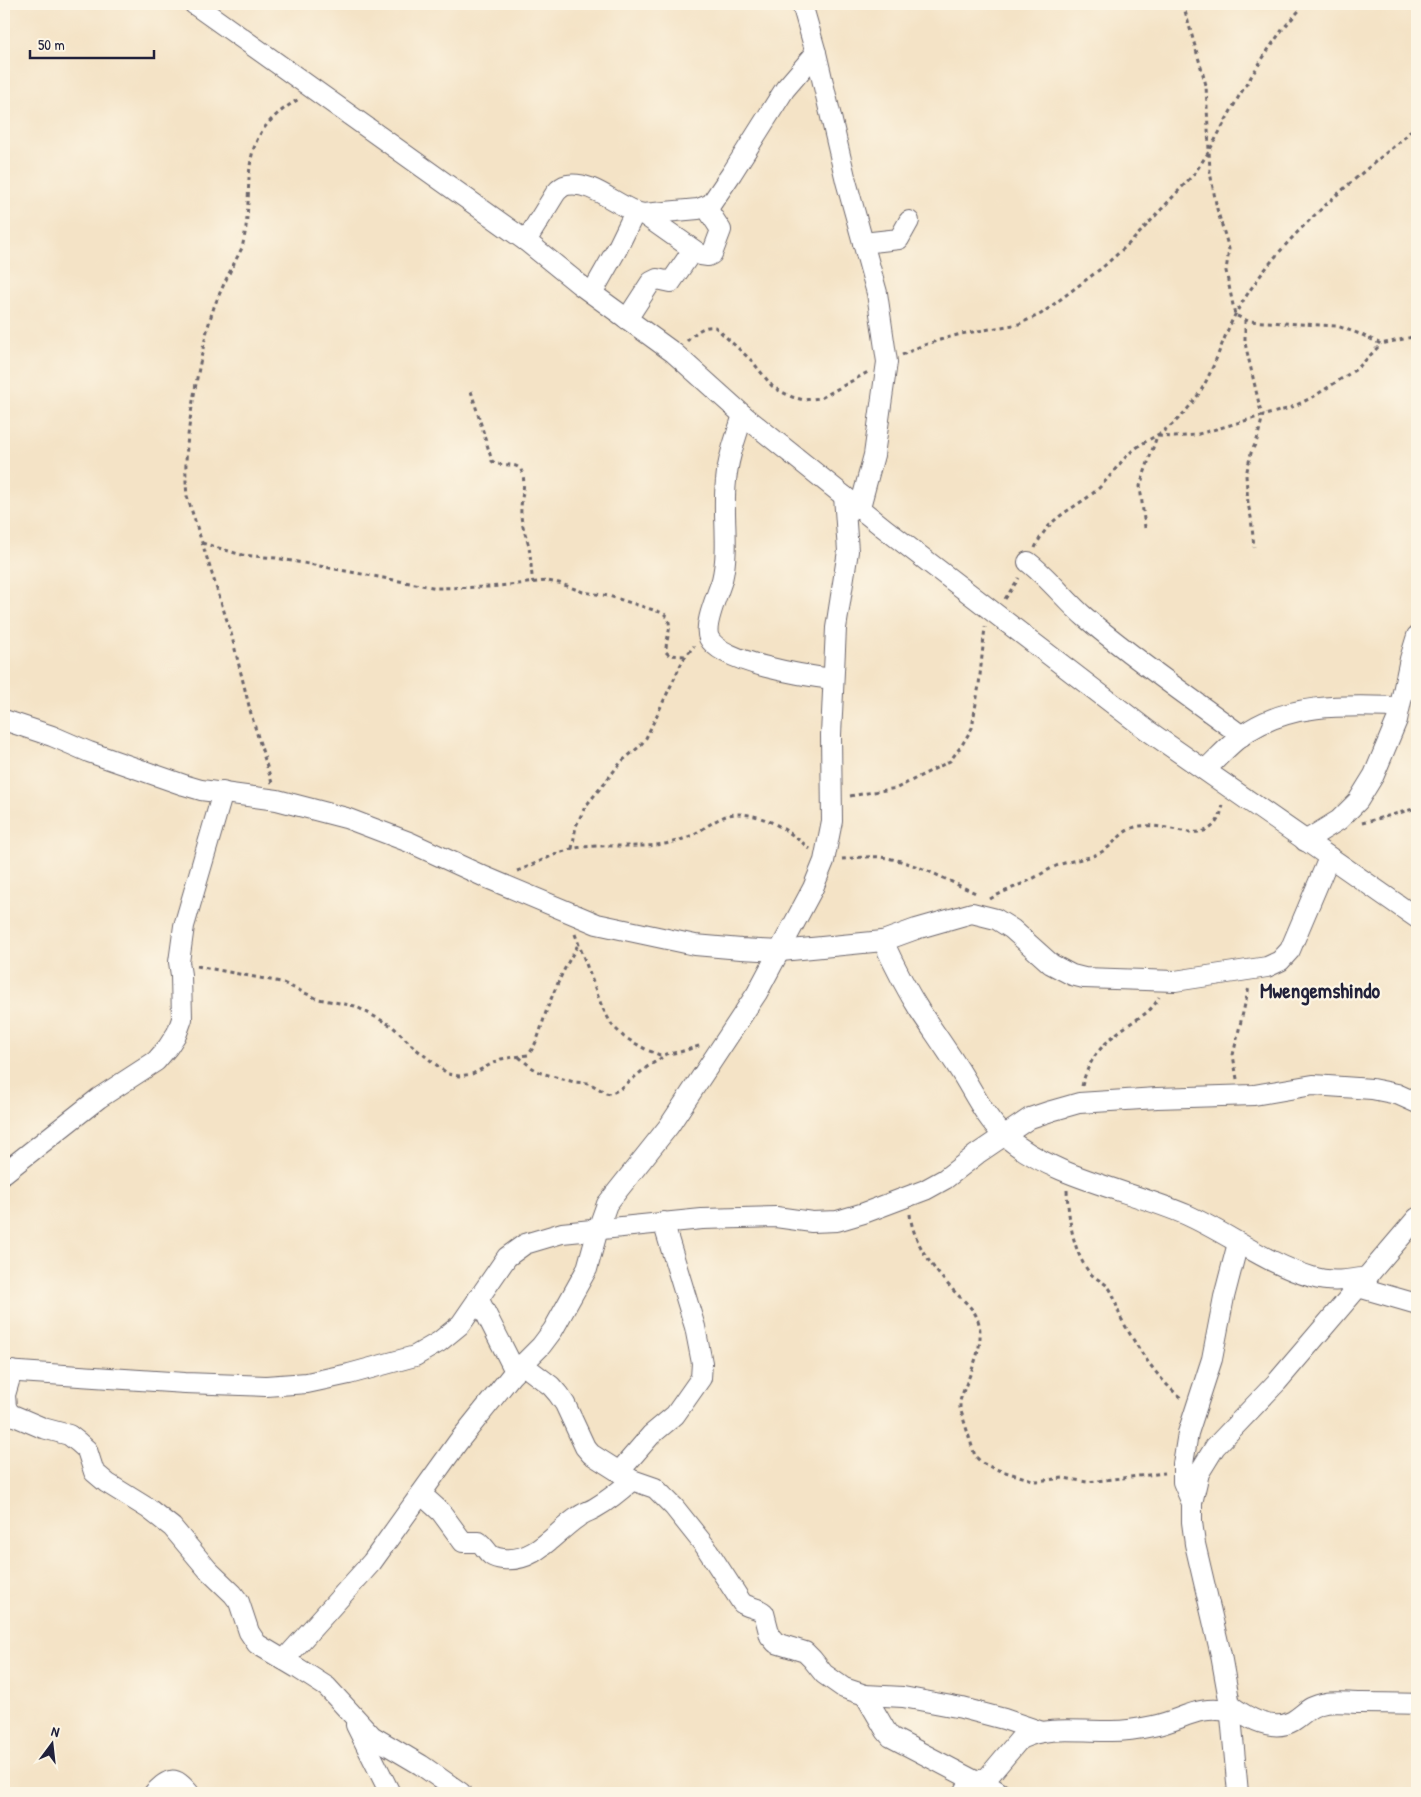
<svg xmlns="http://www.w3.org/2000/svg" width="1421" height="1797" font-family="'Patrick Hand',sans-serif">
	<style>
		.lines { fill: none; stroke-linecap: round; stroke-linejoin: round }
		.minor-casing { stroke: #6c666c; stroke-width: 22 }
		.path { stroke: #6c666c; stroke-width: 3; stroke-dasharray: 4 4; stroke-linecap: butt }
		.minor { stroke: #fff; stroke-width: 20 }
		.labels { text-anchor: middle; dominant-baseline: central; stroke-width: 4.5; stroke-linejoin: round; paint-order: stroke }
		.quarter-label { font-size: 21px; font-weight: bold; fill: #22223b; stroke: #fcf5e5 }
	</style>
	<rect width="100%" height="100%" fill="#fcf5e5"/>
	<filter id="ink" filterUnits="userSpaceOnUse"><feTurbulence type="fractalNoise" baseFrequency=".02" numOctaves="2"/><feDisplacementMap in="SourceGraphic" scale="10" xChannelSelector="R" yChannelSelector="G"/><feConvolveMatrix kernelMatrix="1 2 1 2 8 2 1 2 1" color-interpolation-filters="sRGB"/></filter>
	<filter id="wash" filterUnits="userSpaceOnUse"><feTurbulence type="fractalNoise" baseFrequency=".0096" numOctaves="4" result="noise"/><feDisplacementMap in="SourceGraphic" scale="20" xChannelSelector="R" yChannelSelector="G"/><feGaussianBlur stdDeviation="1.12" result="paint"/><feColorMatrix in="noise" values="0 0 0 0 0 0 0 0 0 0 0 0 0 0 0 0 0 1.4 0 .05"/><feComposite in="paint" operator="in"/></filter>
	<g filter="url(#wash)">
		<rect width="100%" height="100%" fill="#f4e3c6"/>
	</g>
	<g filter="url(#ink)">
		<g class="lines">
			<defs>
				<g id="minor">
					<polyline points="194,4 526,241 579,284 674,353 743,415 884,528 1147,730 1417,918"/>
					<polyline points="802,4 816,53 846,181 877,293 887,362 874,455 860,507"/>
					<polyline points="643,214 701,255 708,256 712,254 721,230 706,207"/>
					<path d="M526 241 555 194C558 190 562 186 567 185 593 180 619 209 643 214L698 209 711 204 732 173 785 89 816 53"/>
					<polyline points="863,243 899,239 909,221"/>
					<polyline points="592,293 617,249 635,212"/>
					<polyline points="627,319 651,282 657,279 671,282 693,250"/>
					<path d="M743 415C736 437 728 458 726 481 722 514 730 547 722 580 718 594 703 625 709 638 721 663 807 676 833 679"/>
					<path d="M1028 562C1050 579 1066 601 1086 618 1135 660 1190 697 1242 736"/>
					<polyline points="4,720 52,736 89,752 184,785 201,790 277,800 346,818 409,842 485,877 597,924 695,945 741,949 781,951 883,941 916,929 972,913 996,919 1012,929 1051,964 1072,975 1084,978 1175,981 1267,967 1280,961 1290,950 1329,858"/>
					<path d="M1205 770C1219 757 1233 740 1250 730 1295 702 1349 706 1399 707"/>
					<polyline points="1305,841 1339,820 1358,801 1374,775 1397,720 1410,659 1417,636"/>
					<path d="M883 941C894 965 906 989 920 1011 934 1032 949 1053 962 1074 975 1095 986 1119 1005 1136 1052 1178 1130 1190 1187 1215 1229 1234 1267 1264 1312 1277 1330 1283 1349 1280 1368 1277"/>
					<polyline points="4,1173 99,1098 156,1061 168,1047 177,1033 182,1019 181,975 179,962 184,926 223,792"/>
					<polyline points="1358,1287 1417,1304"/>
					<polyline points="478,1298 515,1371"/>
					<path d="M522 1364 551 1386 558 1394 565 1404 585 1447 591 1454 632 1480 655 1488 674 1507 705 1546 742 1603C749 1608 757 1607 764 1613L770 1636 776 1643 805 1652 812 1659 824 1674 844 1688 865 1695 903 1697 962 1708 1004 1719 1042 1732"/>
					<polyline points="4,1371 185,1383 266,1386 307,1383 349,1374 415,1356 439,1342 461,1324 507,1257 525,1244 562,1233 702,1219 776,1217 812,1222 837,1221 864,1213 925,1190 945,1179 977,1154 1030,1118 1051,1111 1079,1103 1157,1098 1254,1095 1313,1085 1372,1089 1397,1094 1417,1103"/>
					<polyline points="12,1371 5,1395 6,1407 10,1414 43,1428 69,1435 78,1442 87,1450 94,1472 107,1483 149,1509 172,1527 208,1570 233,1594 239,1602 249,1632 257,1644 299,1669 327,1687 372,1736 421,1765 461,1793"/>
					<polyline points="619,1472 651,1435 675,1415 701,1378 702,1363 695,1327 663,1222"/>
					<path d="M421 1494 441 1512 463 1542H479C489 1550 486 1557 503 1559 535 1563 555 1532 578 1517 583 1513 590 1511 595 1508 609 1500 621 1490 632 1480"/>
					<polyline points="1192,1503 1183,1482 1183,1464 1188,1433 1212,1359 1224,1297 1238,1243"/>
					<polyline points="284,1660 372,1562 458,1442 511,1376 541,1346 553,1330 587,1269 598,1229 607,1204 669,1126 757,993 813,888 824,861 832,821 831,735 836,628 848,551 844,496"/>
					<polyline points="865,1695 886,1731 891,1737 977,1782"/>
					<path d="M1230 1705C1246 1717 1273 1733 1293 1721 1306 1713 1308 1706 1326 1703 1336 1701 1349 1703 1360 1703 1379 1703 1398 1703 1417 1704"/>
					<polyline points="356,1725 390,1793"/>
					<polyline points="982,1781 1000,1793"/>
					<path d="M154 1793C170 1778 174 1775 189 1793"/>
					<path d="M964 1793 968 1786 988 1777 1020 1739C1048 1725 1081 1732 1111 1731 1125 1731 1139 1729 1153 1726 1184 1720 1197 1704 1231 1712"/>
					<polyline points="1238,1793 1230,1705 1221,1655 1195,1544 1192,1522 1192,1503 1199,1473 1215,1447 1277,1382 1417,1218"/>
				</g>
			</defs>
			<use href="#minor" class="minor-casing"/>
			<g class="path">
				<polyline points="1183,4 1206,85 1210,172 1217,209 1229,249 1226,271 1235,315 1248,321 1337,326 1360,334 1381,344 1417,336"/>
				<polyline points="1245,320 1245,343 1260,408 1263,415 1257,440 1251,453 1246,475 1248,504 1251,517 1254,547"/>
				<path d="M687 341C695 333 703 325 715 327L752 361 772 386 778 390 792 397 804 400 821 398 868 372"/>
				<polyline points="902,355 921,346 943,339 961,334 1019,324 1041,314 1103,267 1133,240 1194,174 1208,153 1239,96 1268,50 1282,30 1305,4"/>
				<path d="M471 391 492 461C500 468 515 461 521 470 527 480 521 498 521 509 520 523 526 534 529 547 531 559 531 571 533 583"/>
				<polyline points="1145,528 1140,486 1157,436 1175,437 1195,435 1290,408 1313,397 1358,368 1381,344"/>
				<path d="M202 543 242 555 276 558 437 588 489 587 547 581 559 583 583 592 609 596 663 613C676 623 665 638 666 652L669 655 686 656"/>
				<path d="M1035 548C1051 512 1075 511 1100 487 1112 475 1122 458 1136 448 1151 437 1165 433 1179 418 1191 406 1202 391 1209 375 1219 355 1225 333 1236 313 1277 240 1342 190 1405 137L1417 124"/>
				<polyline points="1005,599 1019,578"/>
				<path d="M272 783 251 714 231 633 187 496C183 457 190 417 197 378 202 354 206 330 214 307 222 287 232 267 242 248L244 239C256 177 232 138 299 99"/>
				<polyline points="850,796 897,788 950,761 962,745 972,728 979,685 985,627"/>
				<polyline points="1362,823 1417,808"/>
				<polyline points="572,849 576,826 585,807 622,761 639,747 646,738 683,660 694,646"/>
				<path d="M842 859C854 858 868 856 880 857 915 861 947 881 978 894"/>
				<path d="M517 871C539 863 559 850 582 847 618 843 653 852 688 837 705 830 720 813 739 814 767 815 789 831 810 849"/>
				<path d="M990 899C1004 891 1018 886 1032 879 1040 875 1047 870 1056 866 1072 859 1092 860 1106 849 1118 840 1124 828 1140 826 1173 822 1213 853 1223 805"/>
				<polyline points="575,934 602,1007 612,1025 624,1037 647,1050 660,1055 680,1052 702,1045"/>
				<path d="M197 966 281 982 318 999 355 1006 392 1026 416 1049 448 1074 459 1076 472 1074 501 1059 528 1055C538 1043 541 1027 546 1012 555 988 565 966 578 945"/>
				<polyline points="519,1057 531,1067 541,1073 574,1082 589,1083 606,1093 610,1094 620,1089 647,1067 666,1055"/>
				<polyline points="1237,1079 1233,1055 1249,987"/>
				<path d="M1082 1086C1089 1056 1107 1039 1131 1023 1142 1016 1153 1010 1159 997"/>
				<path d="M1067 1190C1068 1215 1073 1255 1091 1274 1098 1281 1106 1282 1111 1291 1116 1300 1117 1311 1122 1320 1138 1349 1156 1377 1182 1399"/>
				<path d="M910 1214C913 1243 934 1270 953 1290 967 1305 980 1311 980 1334 981 1355 966 1381 960 1401V1408L975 1456 982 1463 995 1469 1036 1481 1064 1478 1087 1482 1165 1473"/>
			</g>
			<use href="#minor" class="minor"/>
		</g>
	</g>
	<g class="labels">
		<g class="quarter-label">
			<text x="1320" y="990">Mwengemshindo</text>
		</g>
	</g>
	<rect width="1421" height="1797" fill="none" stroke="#fcf5e5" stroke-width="20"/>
	<g transform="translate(52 1744) rotate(15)" stroke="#fcf5e5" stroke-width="4" paint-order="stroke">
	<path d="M0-4L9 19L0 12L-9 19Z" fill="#22223b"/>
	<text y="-8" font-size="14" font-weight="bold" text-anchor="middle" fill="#22223b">N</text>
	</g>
	<path d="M30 50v8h124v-8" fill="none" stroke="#22223b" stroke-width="2.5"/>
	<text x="38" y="50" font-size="15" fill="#22223b" stroke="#fcf5e5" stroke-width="4" paint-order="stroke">50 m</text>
</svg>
